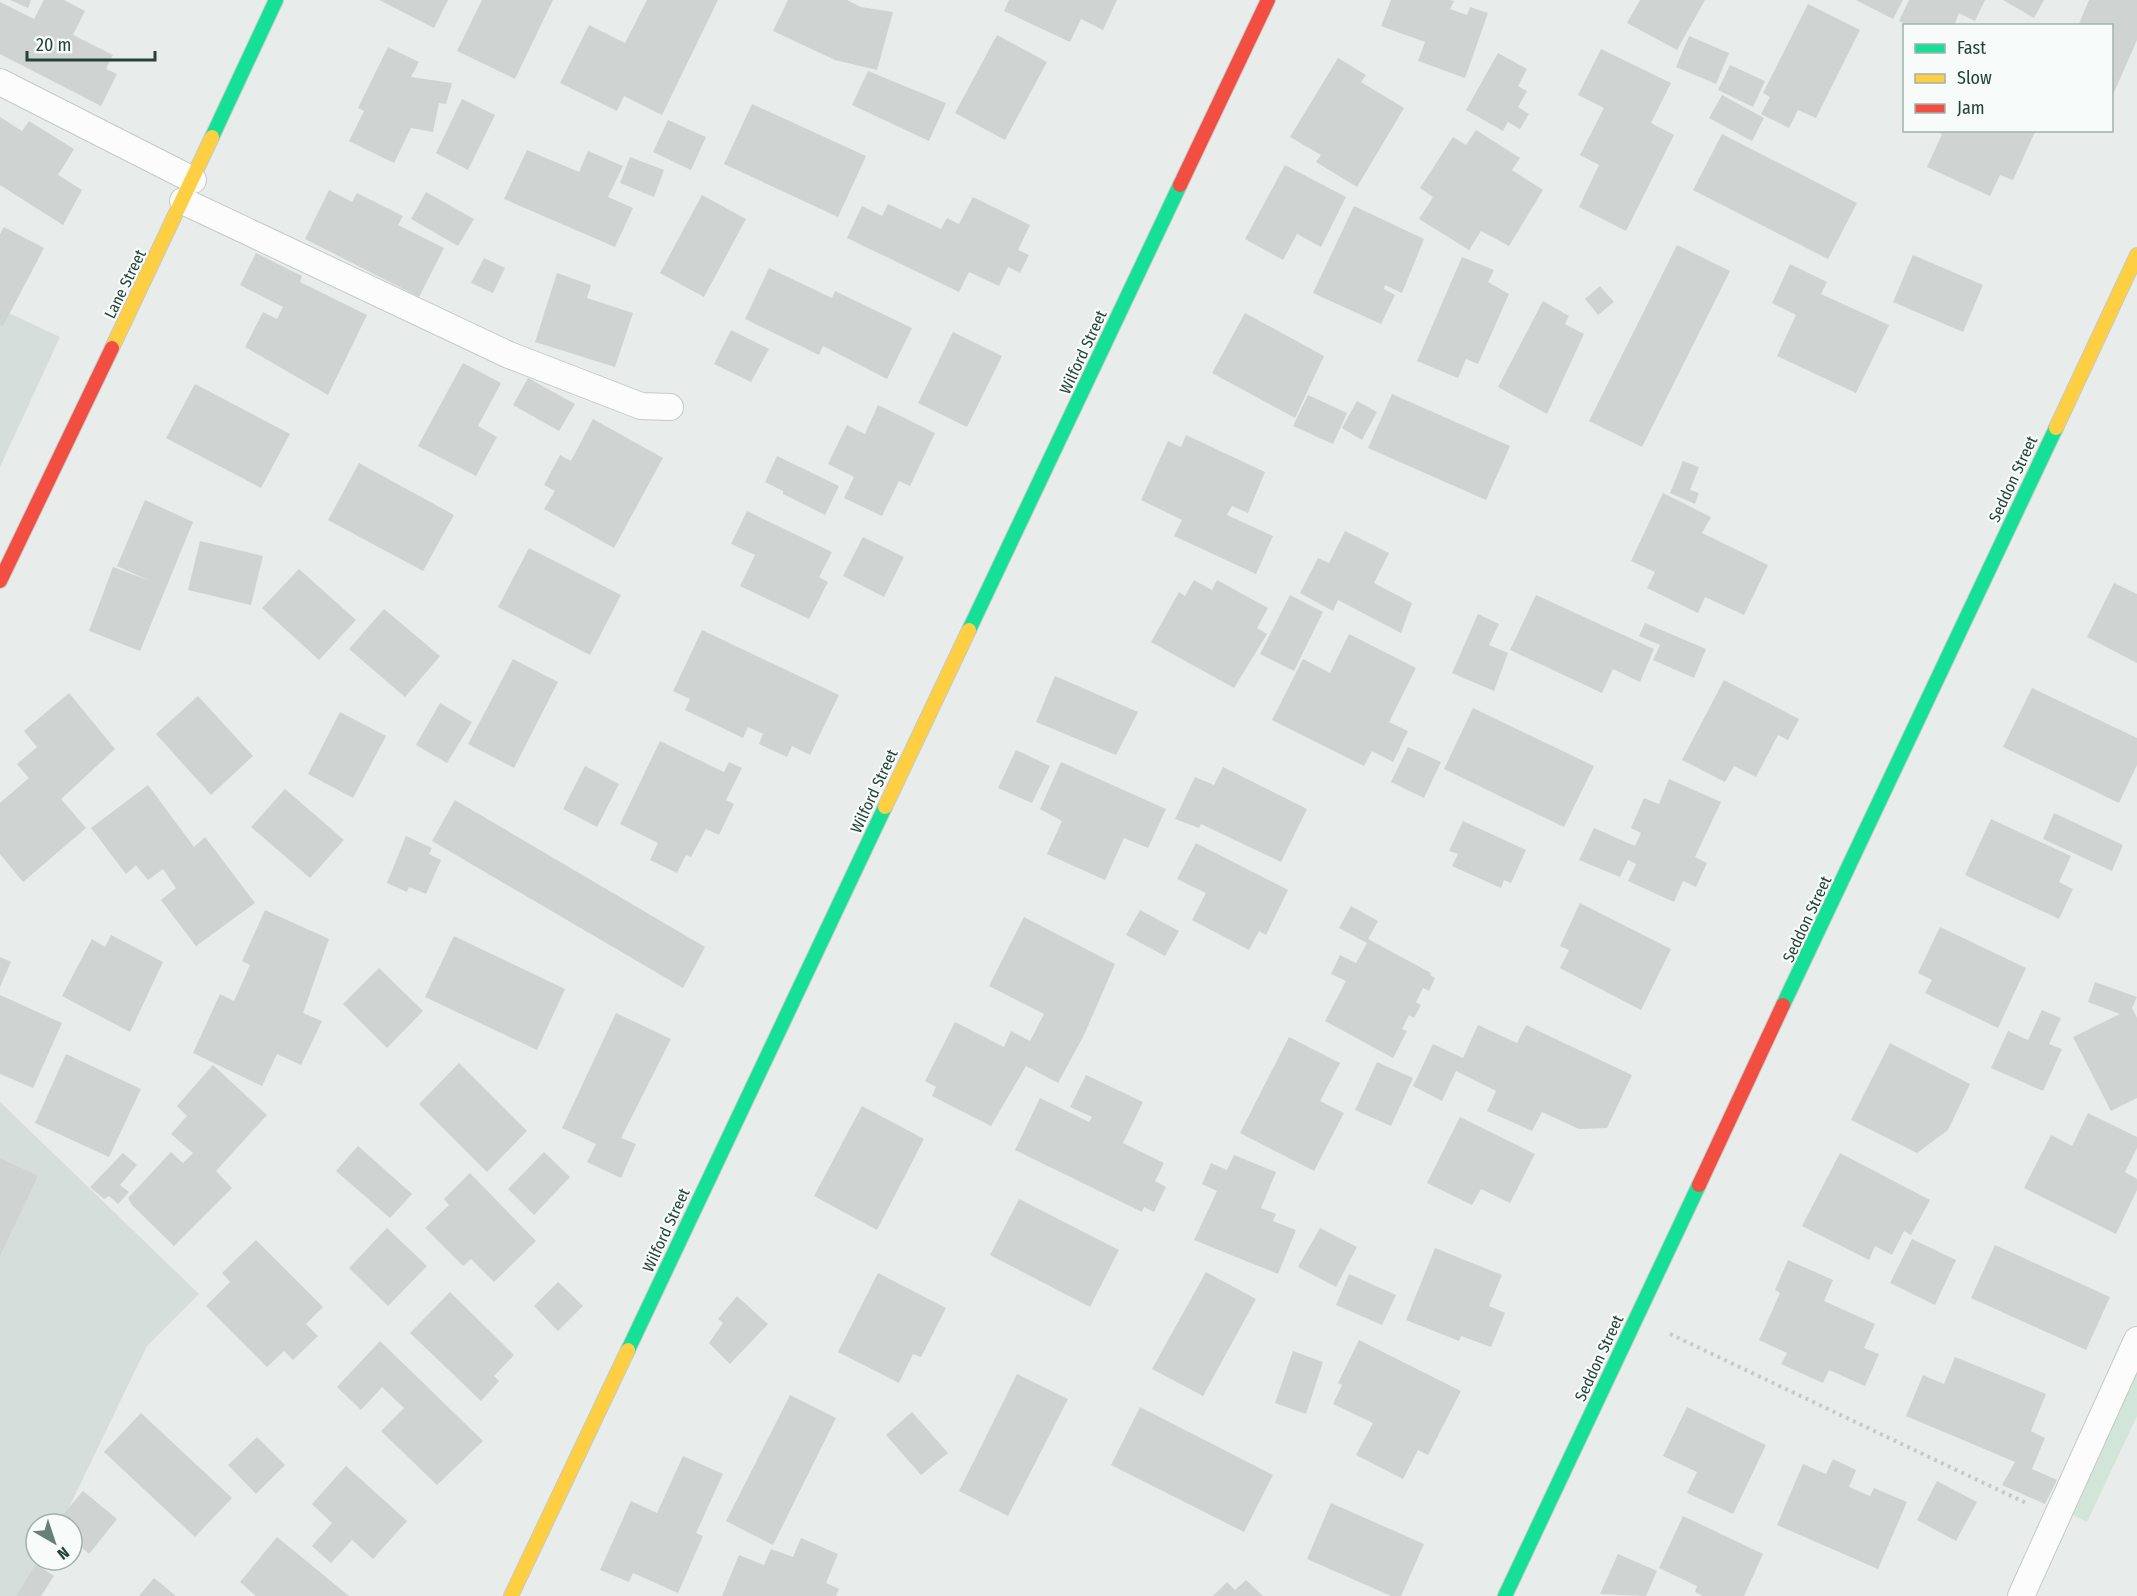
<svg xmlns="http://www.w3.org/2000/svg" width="2137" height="1596" font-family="'Fira Sans Condensed',sans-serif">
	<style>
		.built { fill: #d6dedb }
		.green { fill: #d1e6d8 }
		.building { fill: #cfd4d2 }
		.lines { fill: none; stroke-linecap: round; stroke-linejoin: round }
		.lane-casing { stroke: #c5cac8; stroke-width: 28 }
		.fast-casing { stroke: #c3cbc8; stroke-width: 16 }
		.slow-casing { stroke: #c3cbc8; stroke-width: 16 }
		.jam-casing { stroke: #c3cbc8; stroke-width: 16 }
		.path { stroke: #c3ccca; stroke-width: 4; stroke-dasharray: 3 4.5; stroke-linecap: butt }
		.lane { stroke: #fcfcfc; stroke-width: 26 }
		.fast { stroke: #16e098; stroke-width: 14 }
		.slow { stroke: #ffcf43; stroke-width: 14 }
		.jam { stroke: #f24e42; stroke-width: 14 }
		.labels { text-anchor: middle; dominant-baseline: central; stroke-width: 4.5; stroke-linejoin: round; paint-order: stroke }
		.street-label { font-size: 16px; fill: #24423a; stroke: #f7fbf9 }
	</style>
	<rect width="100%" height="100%" fill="#e8edeb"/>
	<g class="built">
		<polygon points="0,309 60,337 0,467"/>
		<polygon points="0,1102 199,1294 147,1346 61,1524 36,1524 36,1560 43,1560 26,1596 0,1596"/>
	</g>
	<polygon class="green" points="2137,1371 2137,1416 2087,1522 2069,1513"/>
	<g class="building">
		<polygon points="10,0 31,0 28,8"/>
		<polygon points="44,0 64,0 85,11 73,35 113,55 106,69 117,74 101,106 0,54 0,2 34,19"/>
		<polygon points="379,0 448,0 434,28"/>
		<polygon points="482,0 553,0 515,79 457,51"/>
		<polygon points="647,0 718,0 662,115 624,96 617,111 560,83 589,25 625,43"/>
		<polygon points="788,0 847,0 861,7 893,12 877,70 835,60 773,31"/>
		<polygon points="1009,0 1117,0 1103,30 1081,19 1070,42 1004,11"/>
		<polygon points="1391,0 1450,0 1454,1 1450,9 1467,15 1470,7 1488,13 1465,78 1418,61 1425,42 1381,26"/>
		<polygon points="1640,0 1705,0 1677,50 1627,23"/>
		<polygon points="1856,0 1903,0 1893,19"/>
		<polygon points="1909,0 1985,0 1975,21 1959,13 1954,26 1909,26 1899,21"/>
		<polygon points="2003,0 2044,0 2034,18"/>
		<polygon points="2089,0 2137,0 2137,40 2112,97 2112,26 2078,26"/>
		<polygon points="1808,4 1860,30 1816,118 1798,110 1789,128 1761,114 1770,97 1763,93"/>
		<polygon points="997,35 1047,62 1005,140 955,113"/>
		<polygon points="1689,36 1729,53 1716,84 1676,67"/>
		<polygon points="388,47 419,62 411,77 452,83 446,104 439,103 433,132 411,128 394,163 349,141 364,111 358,108"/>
		<polygon points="1601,49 1671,83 1651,123 1674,135 1626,231 1579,207 1599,165 1580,155 1604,108 1578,95"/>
		<polygon points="1498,53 1527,69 1518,86 1527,91 1518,107 1529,114 1520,129 1508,122 1503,131 1466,110"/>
		<polygon points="1338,58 1366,75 1361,82 1404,108 1357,187 1316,162 1321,155 1290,137"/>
		<polygon points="1730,65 1765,81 1753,107 1718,90"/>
		<polygon points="868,71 946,103 929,141 852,105"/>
		<polygon points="1722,95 1764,118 1752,141 1709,118"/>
		<polygon points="462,99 495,115 468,170 436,153"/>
		<polygon points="752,104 866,156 838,217 724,164"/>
		<polygon points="0,117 22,131 29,121 74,149 58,175 82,190 63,225 0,185"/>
		<polygon points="668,120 706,137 691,170 653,152"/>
		<polygon points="1476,130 1520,158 1512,170 1543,190 1509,246 1481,231 1469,250 1419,219 1433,197 1420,188 1453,137 1466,145"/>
		<polygon points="1934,130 2036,130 2013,180 2000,175 1990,196 1927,167 1942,134"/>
		<polygon points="1722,134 1857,203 1828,259 1693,190"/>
		<polygon points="527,150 579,172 588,151 623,166 608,197 633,208 615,247 504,199"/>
		<polygon points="630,157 664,170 654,197 620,183"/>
		<polygon points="1285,165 1346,197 1321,247 1297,234 1283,260 1245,239"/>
		<polygon points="329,190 352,202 357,193 403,216 398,225 444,248 419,297 305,239"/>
		<polygon points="426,192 474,219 458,246 411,219"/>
		<polygon points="702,195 746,219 704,297 660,273"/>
		<polygon points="973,197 1030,225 1018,250 1029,255 1020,273 1008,267 999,286 969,272 959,292 847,238 862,206 882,216 888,204 941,229 947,218 959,224"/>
		<polygon points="1354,206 1424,239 1402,293 1385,285 1384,289 1395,295 1381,324 1313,293"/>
		<polygon points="4,227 44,248 3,326 0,325 0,234"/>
		<polygon points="1677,245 1730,271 1642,447 1589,421"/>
		<polygon points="256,253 302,276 300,282 367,315 328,395 245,347 263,312 277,319 283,307 240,285"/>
		<polygon points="1913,255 1983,285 1963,332 1893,302"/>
		<polygon points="1462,257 1494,270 1488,282 1509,294 1478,364 1466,359 1458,378 1417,361"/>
		<polygon points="484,258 505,268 493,293 471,283"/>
		<polygon points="1790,264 1827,282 1821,294 1889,325 1856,393 1777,356 1796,315 1772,303"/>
		<polygon points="769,268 832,298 835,291 912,328 887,379 823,346 819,355 745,319"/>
		<polygon points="557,273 591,285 587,298 633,313 615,367 535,342"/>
		<polygon points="1600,286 1614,302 1598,315 1585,299"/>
		<polygon points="1543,301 1569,316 1565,324 1584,334 1547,414 1498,387"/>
		<polygon points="1245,313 1324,356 1295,418 1212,373"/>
		<polygon points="731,330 769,349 751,382 714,364"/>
		<polygon points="953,332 1002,356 967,427 918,403"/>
		<polygon points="463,363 501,383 478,426 497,437 476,476 418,446"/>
		<polygon points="528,378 575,404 559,431 513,405"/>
		<polygon points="195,384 290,434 261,488 166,438"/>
		<polygon points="1392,394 1510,446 1486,500 1368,448"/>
		<polygon points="1308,395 1347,413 1333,444 1293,426"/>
		<polygon points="1357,401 1377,412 1362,440 1342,428"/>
		<polygon points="878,405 935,433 910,486 899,481 882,516 844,498 854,477 828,464 847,425 865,434"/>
		<polygon points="593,419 663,458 614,548 544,509 555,491 544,485 560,455 571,461"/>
		<polygon points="1186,435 1265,472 1248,513 1232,506 1227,515 1273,536 1256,574 1174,536 1182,520 1141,500 1168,441 1181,447"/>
		<polygon points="777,456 839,486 825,515 783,494 783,491 765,482"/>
		<polygon points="1683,461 1699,467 1690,490 1699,493 1695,504 1670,493"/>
		<polygon points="359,463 454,515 423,571 328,520"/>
		<polygon points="1663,493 1711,517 1702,533 1768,565 1744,615 1705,597 1698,613 1647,588 1655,572 1631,561"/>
		<polygon points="145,500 193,522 140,651 89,631 113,567 150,581 117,566"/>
		<polygon points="747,511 832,552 819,577 828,582 809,619 740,586 755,555 731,544"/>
		<polygon points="1345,531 1389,553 1374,583 1412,603 1401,633 1338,600 1333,611 1300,593 1318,558 1329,563"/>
		<polygon points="863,537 904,557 884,597 843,576"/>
		<polygon points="200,541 263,556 251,605 188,590"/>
		<polygon points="529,548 621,595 590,655 498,607"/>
		<polygon points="299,569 356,620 319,660 262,608"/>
		<polygon points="1194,580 1212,590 1217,580 1268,608 1257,628 1267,634 1234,688 1151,642 1179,592 1185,596"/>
		<polygon points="2114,583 2137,594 2137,663 2087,637"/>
		<polygon points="1290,595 1323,612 1294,671 1260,654"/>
		<polygon points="1536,595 1654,649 1640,682 1613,669 1602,693 1510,650"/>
		<polygon points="384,609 440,656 405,697 349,649"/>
		<polygon points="1478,614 1499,624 1489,645 1508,653 1494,691 1452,673"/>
		<polygon points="1645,623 1706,649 1694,678 1653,660 1660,645 1639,636"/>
		<polygon points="702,630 839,695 810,755 792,746 787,757 759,744 763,734 748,727 743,738 685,710 690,699 673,691"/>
		<polygon points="1349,634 1416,668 1389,722 1408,731 1393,762 1372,751 1364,766 1272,720 1303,659 1330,673"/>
		<polygon points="513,659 558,682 514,768 468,744"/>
		<polygon points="1055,676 1138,712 1116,755 1036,722"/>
		<polygon points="1724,680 1799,719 1788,740 1778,735 1756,777 1734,766 1725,782 1682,760"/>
		<polygon points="2032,688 2137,738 2137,765 2119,803 2003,747"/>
		<polygon points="69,693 115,749 61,799 86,828 23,882 0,854 0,803 29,778 17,764 37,747 24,731"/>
		<polygon points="198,696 253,756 211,795 156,734"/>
		<polygon points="440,703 472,722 447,763 416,745"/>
		<polygon points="1473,708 1594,766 1564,827 1444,769"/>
		<polygon points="340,712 386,736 353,798 308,774"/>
		<polygon points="660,741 724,772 729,762 742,768 726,800 734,804 719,835 706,829 691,857 686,855 677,873 650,860 658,843 620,824"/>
		<polygon points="1408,747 1441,762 1424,798 1391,782"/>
		<polygon points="1016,750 1050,766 1032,803 998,788"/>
		<polygon points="1061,762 1166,809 1148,848 1124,838 1105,880 1047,854 1062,821 1040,809"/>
		<polygon points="585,766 619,784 597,827 563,809"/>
		<polygon points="1223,767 1307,809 1281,862 1201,824 1199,828 1175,819 1195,777 1214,785"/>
		<polygon points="1669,779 1721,802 1695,857 1707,863 1696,887 1683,881 1674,902 1628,881 1636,864 1628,860 1620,877 1579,860 1594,828 1635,846 1641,833 1631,828 1644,798 1659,804"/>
		<polygon points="148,785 194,847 205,837 255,903 196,946 161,900 176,888 163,869 148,880 136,865 126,874 91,828"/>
		<polygon points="285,789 344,840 310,878 251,827"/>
		<polygon points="455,800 705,947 683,988 432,841"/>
		<polygon points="2054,813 2123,845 2112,871 2043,839"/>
		<polygon points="1991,819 2071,856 2059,882 2073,889 2059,919 1965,875"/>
		<polygon points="1463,821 1526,850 1511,883 1504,880 1501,888 1452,866 1458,854 1449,851"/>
		<polygon points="406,836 432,848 429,854 441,860 426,894 409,887 407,892 387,883"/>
		<polygon points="1196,843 1288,890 1266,935 1259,931 1249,950 1192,920 1206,893 1177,879"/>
		<polygon points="1580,903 1671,949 1641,1010 1560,968 1569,950 1560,946"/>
		<polygon points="1351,906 1378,921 1368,939 1431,973 1430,975 1435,978 1429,991 1423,988 1416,1002 1421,1005 1414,1018 1409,1015 1402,1029 1407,1031 1393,1058 1325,1021 1346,981 1331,974 1340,955 1356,963 1367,943 1339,928"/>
		<polygon points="265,910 329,939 303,1013 322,1021 301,1065 277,1054 262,1086 193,1053 220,994 234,1001 250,965 242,961"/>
		<polygon points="1140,910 1179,931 1165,956 1126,935"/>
		<polygon points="1024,917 1115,964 1084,1035 1058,1083 1026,1066 991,1126 932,1096 936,1087 925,1081 955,1022 1004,1047 1011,1031 1030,1041 1044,1014 989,986"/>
		<polygon points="1940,927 2026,968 1998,1028 1925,993 1932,980 1918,973"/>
		<polygon points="111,935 163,962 130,1032 62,996 92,939 105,947"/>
		<polygon points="454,936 565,989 537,1050 425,997"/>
		<polygon points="0,957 11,962 0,987"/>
		<polygon points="379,968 423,1011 387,1048 343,1004"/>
		<polygon points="2095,982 2137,997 2132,1008 2137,1018 2137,1098 2111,1111 2073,1037 2120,1014 2088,1002"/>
		<polygon points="0,995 62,1023 33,1088 0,1074"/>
		<polygon points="2042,1010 2061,1018 2049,1044 2062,1049 2043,1091 1991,1068 2008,1031 2028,1040"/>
		<polygon points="616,1013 671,1039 621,1138 636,1144 621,1178 587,1162 596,1144 562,1128"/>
		<polygon points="1478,1025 1517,1043 1526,1025 1632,1075 1607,1128 1579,1129 1542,1112 1532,1131 1487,1111 1496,1091 1456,1071 1442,1101 1413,1086 1433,1044 1463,1058"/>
		<polygon points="1289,1037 1340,1063 1320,1101 1344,1113 1314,1171 1240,1133"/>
		<polygon points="1890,1043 1970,1084 1948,1130 1917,1153 1851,1120"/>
		<polygon points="66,1054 141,1089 109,1157 35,1123"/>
		<polygon points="1377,1062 1413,1078 1391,1126 1355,1110"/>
		<polygon points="459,1063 527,1131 487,1172 419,1104"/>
		<polygon points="213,1065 267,1115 216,1171 232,1188 174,1246 132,1205 128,1198 171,1152 183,1163 193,1153 171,1134 187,1116 177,1106"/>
		<polygon points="1086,1075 1143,1102 1123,1143 1164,1163 1155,1181 1166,1187 1154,1212 1144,1207 1142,1212 1015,1150 1040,1098 1089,1122 1092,1117 1070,1107"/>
		<polygon points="862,1106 924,1139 877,1230 814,1196"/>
		<polygon points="2088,1113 2137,1137 2137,1148 2125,1172 2137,1179 2137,1190 2116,1234 2024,1188 2051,1135 2072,1146"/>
		<polygon points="1460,1117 1535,1154 1510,1203 1481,1189 1472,1205 1427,1183"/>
		<polygon points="358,1146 412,1194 390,1218 336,1171"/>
		<polygon points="544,1152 570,1177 534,1215 508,1189"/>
		<polygon points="123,1153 137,1165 120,1185 129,1192 118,1204 109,1196 104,1199 90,1187"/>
		<polygon points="1840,1153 1930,1200 1911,1235 1904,1231 1892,1255 1875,1246 1869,1260 1802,1226"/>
		<polygon points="1234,1155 1276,1172 1261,1208 1276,1214 1273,1221 1296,1230 1278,1274 1194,1240 1217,1191 1202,1184 1211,1163 1227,1170"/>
		<polygon points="0,1158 38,1176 0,1256"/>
		<polygon points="470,1173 536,1241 494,1282 471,1259 463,1266 425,1228 449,1205 444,1199"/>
		<polygon points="1019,1199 1119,1250 1090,1307 990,1255"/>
		<polygon points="387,1228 427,1266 388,1306 349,1268"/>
		<polygon points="1320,1228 1357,1247 1336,1287 1298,1267"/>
		<polygon points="1912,1239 1956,1260 1935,1305 1890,1283"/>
		<polygon points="256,1240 323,1307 306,1324 318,1336 293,1360 284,1351 267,1367 206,1306 230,1282 222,1273"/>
		<polygon points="1995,1245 2110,1297 2086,1350 1971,1298"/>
		<polygon points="1435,1248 1502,1275 1489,1306 1505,1313 1491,1347 1461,1336 1459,1341 1406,1320"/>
		<polygon points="1788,1260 1833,1280 1824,1301 1875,1324 1864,1348 1879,1354 1865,1386 1829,1370 1823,1383 1781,1364 1787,1353 1759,1340 1780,1293 1775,1290"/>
		<polygon points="1206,1272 1256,1299 1203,1396 1152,1369"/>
		<polygon points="878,1273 946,1308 921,1357 913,1354 899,1383 838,1352"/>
		<polygon points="1349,1274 1396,1295 1382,1325 1336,1305"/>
		<polygon points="558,1282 583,1306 558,1331 534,1306"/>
		<polygon points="450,1292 514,1355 494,1376 499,1381 481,1401 410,1333"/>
		<polygon points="737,1296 768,1324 730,1364 709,1343 723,1323 718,1319"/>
		<polygon points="1359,1340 1461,1391 1428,1455 1418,1450 1403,1479 1356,1455 1373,1423 1333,1404 1342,1385 1338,1383"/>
		<polygon points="380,1341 483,1441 437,1485 381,1431 404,1408 382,1387 361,1410 337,1387"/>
		<polygon points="1293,1351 1323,1362 1306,1414 1275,1403"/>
		<polygon points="1955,1357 2046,1394 2031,1431 2045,1438 2032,1469 2057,1480 2045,1504 2002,1485 2015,1462 1906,1416 1923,1375 1944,1384"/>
		<polygon points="1017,1374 1068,1399 1008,1516 959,1491"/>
		<polygon points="790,1395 836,1418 773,1545 726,1521"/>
		<polygon points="1140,1407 1273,1475 1244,1532 1111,1465"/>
		<polygon points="1687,1407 1766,1445 1733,1514 1687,1493 1697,1472 1663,1456"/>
		<polygon points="912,1412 948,1453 921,1475 886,1435"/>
		<polygon points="141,1413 232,1498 195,1537 104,1452"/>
		<polygon points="257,1437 285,1465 256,1494 228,1465"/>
		<polygon points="683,1456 723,1474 696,1533 703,1536 678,1593 633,1573 629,1582 600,1570 631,1501 657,1513"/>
		<polygon points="1833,1459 1856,1470 1849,1487 1870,1496 1874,1488 1907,1502 1878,1569 1777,1525 1803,1464 1826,1474"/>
		<polygon points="346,1466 407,1521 373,1559 352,1540 331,1563 312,1546 332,1523 312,1504"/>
		<polygon points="1937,1481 1977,1502 1956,1541 1917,1520"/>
		<polygon points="83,1491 117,1519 89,1554 72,1539 72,1524 55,1524"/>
		<polygon points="1331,1503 1424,1544 1401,1596 1391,1596 1307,1559"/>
		<polygon points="1683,1516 1763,1554 1744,1596 1703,1596 1695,1592 1697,1586 1659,1568"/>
		<polygon points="277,1537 349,1596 256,1596 240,1582"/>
		<polygon points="801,1538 838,1554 826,1583 839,1589 836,1596 722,1596 739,1555 764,1565 771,1549 793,1557"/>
		<polygon points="1618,1554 1657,1571 1646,1596 1600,1594"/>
		<polygon points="36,1564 54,1576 41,1596 16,1596"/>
		<polygon points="154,1578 176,1596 139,1596"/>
		<polygon points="1246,1580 1263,1596 1213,1596 1227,1582 1235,1590"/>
	</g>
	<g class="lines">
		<defs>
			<g id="lane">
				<polyline points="0,82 193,180"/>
				<polyline points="183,201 509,355 641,406 670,407"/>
				<polyline points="2021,1596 2137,1340"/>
			</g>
			<g id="fast">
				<polyline points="212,137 276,0"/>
				<polyline points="969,630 1180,185"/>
				<polyline points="1783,1005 2056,428"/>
				<polyline points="628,1350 885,807"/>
				<polyline points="1505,1596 1699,1185"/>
			</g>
			<g id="slow">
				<polyline points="112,348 212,137"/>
				<polyline points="2056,428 2137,255"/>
				<polyline points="885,807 969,630"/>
				<polyline points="511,1596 628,1350"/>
			</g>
			<g id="jam">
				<polyline points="1180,185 1268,0"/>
				<polyline points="0,581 112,348"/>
				<polyline points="1699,1185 1783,1005"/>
			</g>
		</defs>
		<use href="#lane" class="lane-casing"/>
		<use href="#fast" class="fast-casing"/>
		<use href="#slow" class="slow-casing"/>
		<use href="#jam" class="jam-casing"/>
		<polyline class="path" points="1670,1334 2026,1503"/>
		<use href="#lane" class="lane"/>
		<use href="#fast" class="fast"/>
		<use href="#slow" class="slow"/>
		<use href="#jam" class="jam"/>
	</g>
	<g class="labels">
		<g class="street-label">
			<text transform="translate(125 284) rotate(-64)">Lane Street</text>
			<text transform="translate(1083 352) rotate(-65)">Wilford Street</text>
			<text transform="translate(2013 479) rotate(-65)">Seddon Street</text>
			<text transform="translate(874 791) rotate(-65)">Wilford Street</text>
			<text transform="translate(1807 919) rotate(-65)">Seddon Street</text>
			<text transform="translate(666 1230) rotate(-65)">Wilford Street</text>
			<text transform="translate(1599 1358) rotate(-65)">Seddon Street</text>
		</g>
	</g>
	<rect x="1903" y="24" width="210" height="108" fill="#f7fbf9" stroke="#a3b1ad" stroke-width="1.5"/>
	<rect x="1915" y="44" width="30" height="9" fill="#16e098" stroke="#a3b1ad" stroke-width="1.5"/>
	<text x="1957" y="54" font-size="18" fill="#24423a">Fast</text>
	<rect x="1915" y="74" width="30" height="9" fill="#ffcf43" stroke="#a3b1ad" stroke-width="1.5"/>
	<text x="1957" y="84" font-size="18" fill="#24423a">Slow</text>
	<rect x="1915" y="104" width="30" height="9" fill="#f24e42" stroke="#a3b1ad" stroke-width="1.5"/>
	<text x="1957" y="114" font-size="18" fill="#24423a">Jam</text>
	<g transform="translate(54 1542) rotate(141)"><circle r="28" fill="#f7fbf9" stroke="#a3b1ad" stroke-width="1.5"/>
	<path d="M0-4.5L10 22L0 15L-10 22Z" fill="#697e78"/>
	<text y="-9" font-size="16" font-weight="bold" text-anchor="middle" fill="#24423a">N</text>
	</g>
	<path d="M27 51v9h128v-9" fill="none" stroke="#24423a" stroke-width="3"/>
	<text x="36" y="51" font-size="18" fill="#24423a" stroke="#f7fbf9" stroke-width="4.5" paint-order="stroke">20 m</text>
</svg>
